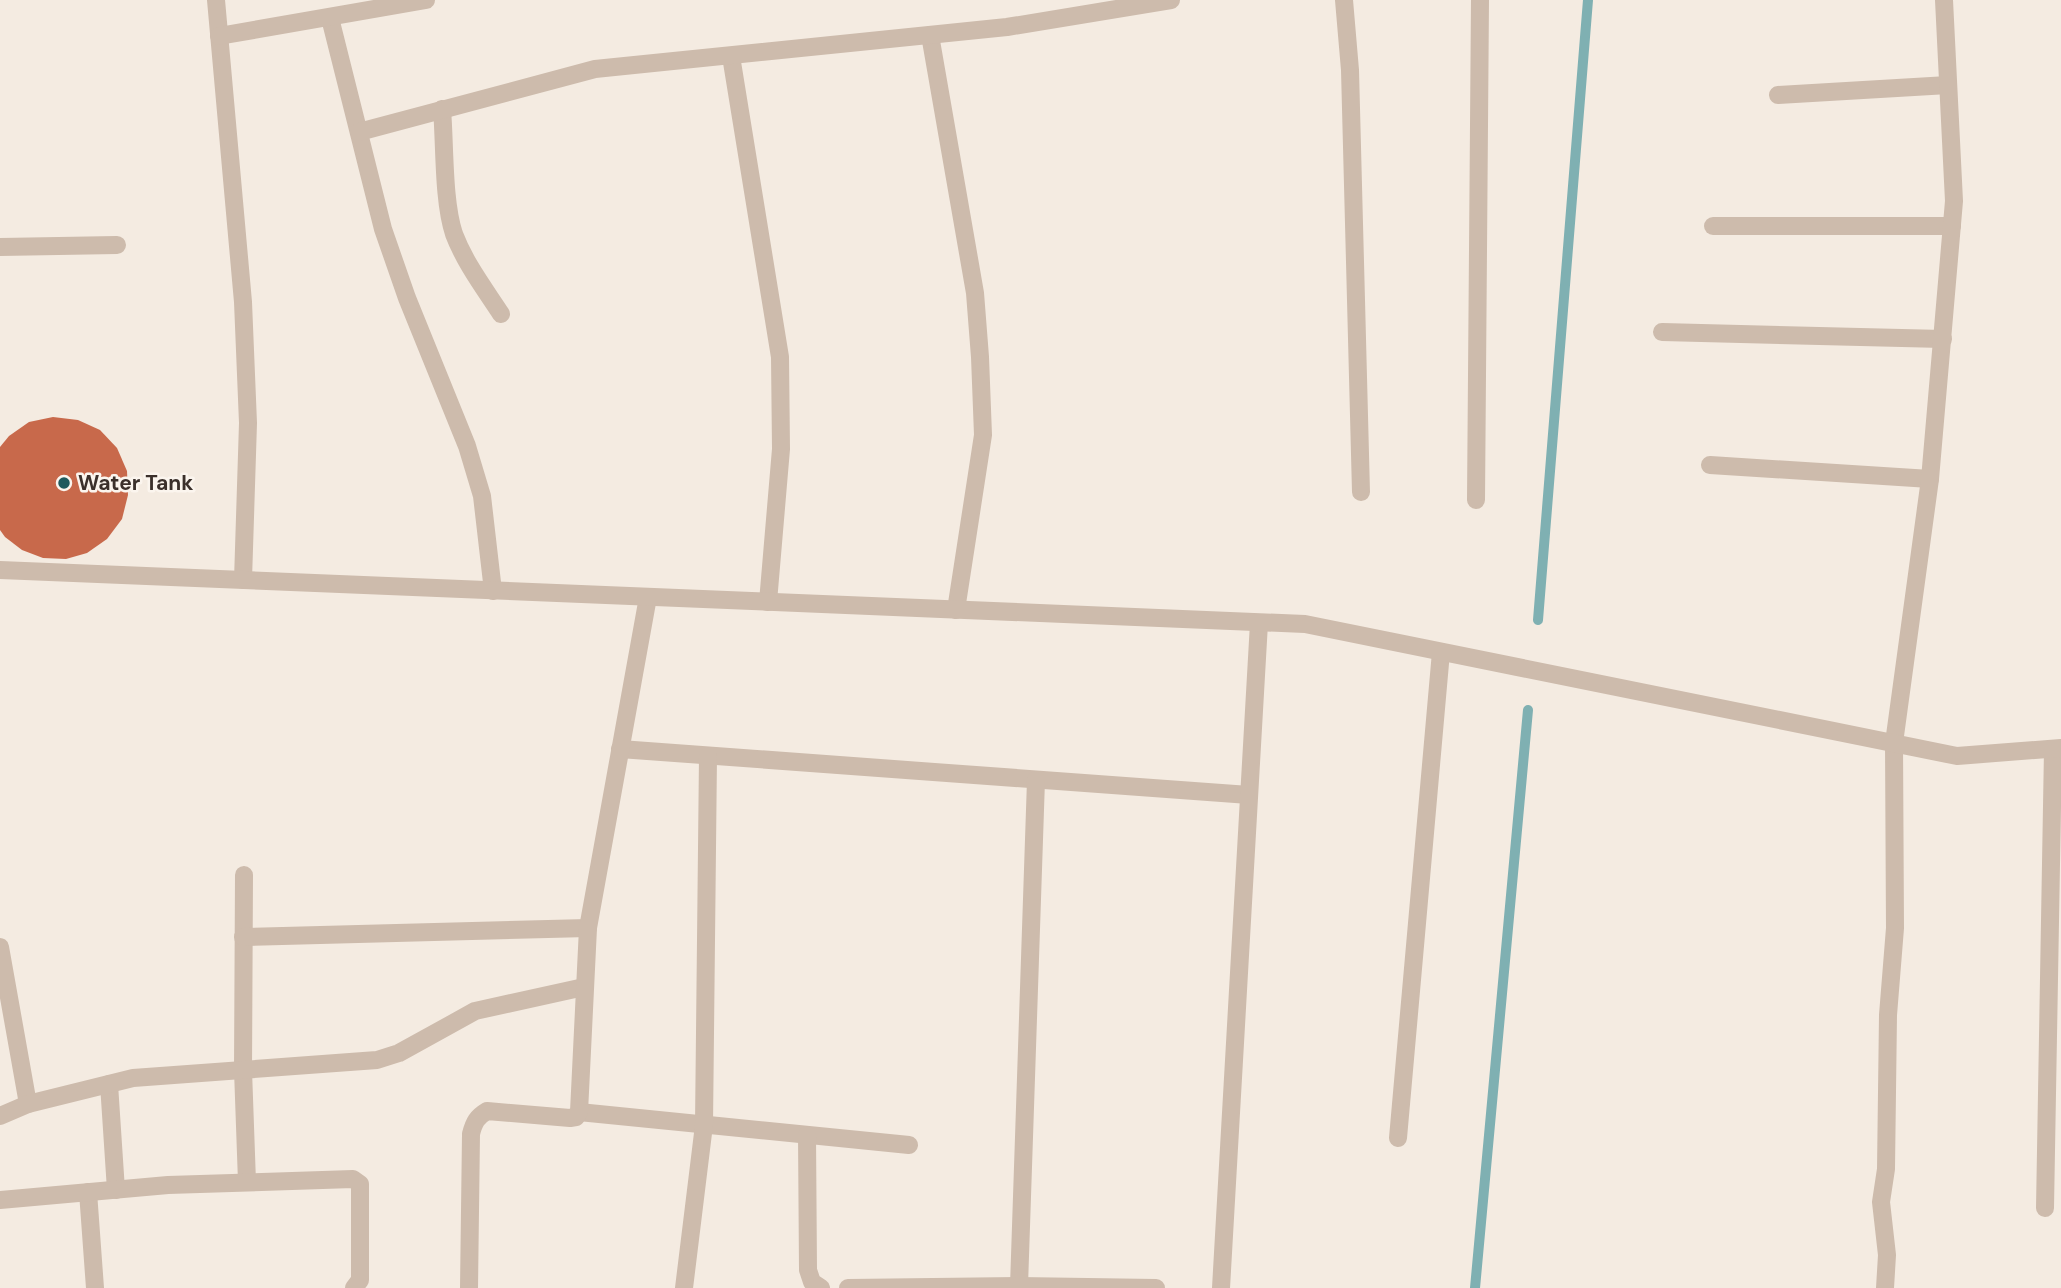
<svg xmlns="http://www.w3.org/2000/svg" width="2061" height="1288" font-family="'DM Sans',sans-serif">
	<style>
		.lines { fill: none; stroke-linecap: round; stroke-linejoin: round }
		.stream { stroke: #7fb0b2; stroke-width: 10 }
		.building { fill: #c8694b }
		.minor { stroke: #cdbbac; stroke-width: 18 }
		.tertiary { stroke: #cdbbac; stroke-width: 18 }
		.poi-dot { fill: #1f5a5e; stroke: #fbf5ee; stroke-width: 2.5 }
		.labels { text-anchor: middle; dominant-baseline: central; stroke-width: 5; stroke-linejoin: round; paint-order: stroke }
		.poi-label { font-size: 21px; font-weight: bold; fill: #3b302b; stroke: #fbf5ee; text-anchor: start }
	</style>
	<rect width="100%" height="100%" fill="#f4ebe1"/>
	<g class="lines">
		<g class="stream">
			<polyline points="1538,620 1588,0"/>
			<polyline points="1475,1288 1528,710"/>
		</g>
	</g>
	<polygon class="building" points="53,417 78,420 100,430 117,448 127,471 128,495 122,519 107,539 87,553 66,559 43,558 22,550 5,537 0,530 0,447 9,436 29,422"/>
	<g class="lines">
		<g class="minor">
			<polyline points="216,0 243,302 248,423 243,580"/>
			<polyline points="1344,0 1350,70 1361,492"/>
			<polyline points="330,18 383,229 407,298 467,446 482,496 493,591"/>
			<polyline points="930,35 975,293 980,357 983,435 956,610"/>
			<polyline points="219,36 426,0"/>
			<polyline points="731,56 780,357 781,449 768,602"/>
			<polyline points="1778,95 1948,85"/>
			<path d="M442 109C445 145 443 201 454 234 465 263 484 288 501 314"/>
			<polyline points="359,132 595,69 1007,27 1171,0"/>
			<polyline points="1713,226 1952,226"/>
			<polyline points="0,247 117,245"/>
			<polyline points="1662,332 1943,339"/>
			<polyline points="1710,465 1930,479"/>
			<polyline points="1476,500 1480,0"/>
			<polyline points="620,749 1249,795"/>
			<polyline points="244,875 243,1070 247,1182"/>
			<polyline points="243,937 588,928"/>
			<polyline points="0,947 28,1104"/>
			<polyline points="109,1084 116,1190"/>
			<polyline points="579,1112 909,1145"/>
			<polyline points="0,1116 28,1104 133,1078 377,1060 399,1053 475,1011 584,987"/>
			<polyline points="807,1135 808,1270 812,1282 821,1288"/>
			<polyline points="1398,1138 1441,652"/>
			<polyline points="88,1192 95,1288"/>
			<polyline points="0,1200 168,1185 353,1179 360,1184 360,1280 354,1288"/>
			<polyline points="2045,1208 2053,749"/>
			<polyline points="1019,1286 1036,780"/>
			<path d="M469 1288 471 1134C474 1122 477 1117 487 1111L570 1118 576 1117 579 1112 588 928 648 597"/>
			<polyline points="684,1288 704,1125 708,756"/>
			<polyline points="848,1288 1019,1286 1156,1288"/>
			<polyline points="1221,1288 1259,623"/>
			<polyline points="1885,1288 1887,1255 1881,1202 1886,1169 1888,1015 1895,928 1894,743 1930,479 1954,201 1944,0"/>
		</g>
		<polyline class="tertiary" points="0,570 1305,624 1957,756 2061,748"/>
	</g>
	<circle class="poi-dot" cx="64" cy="483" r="7"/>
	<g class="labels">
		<g class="poi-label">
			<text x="78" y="483">Water Tank</text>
		</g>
	</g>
</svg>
